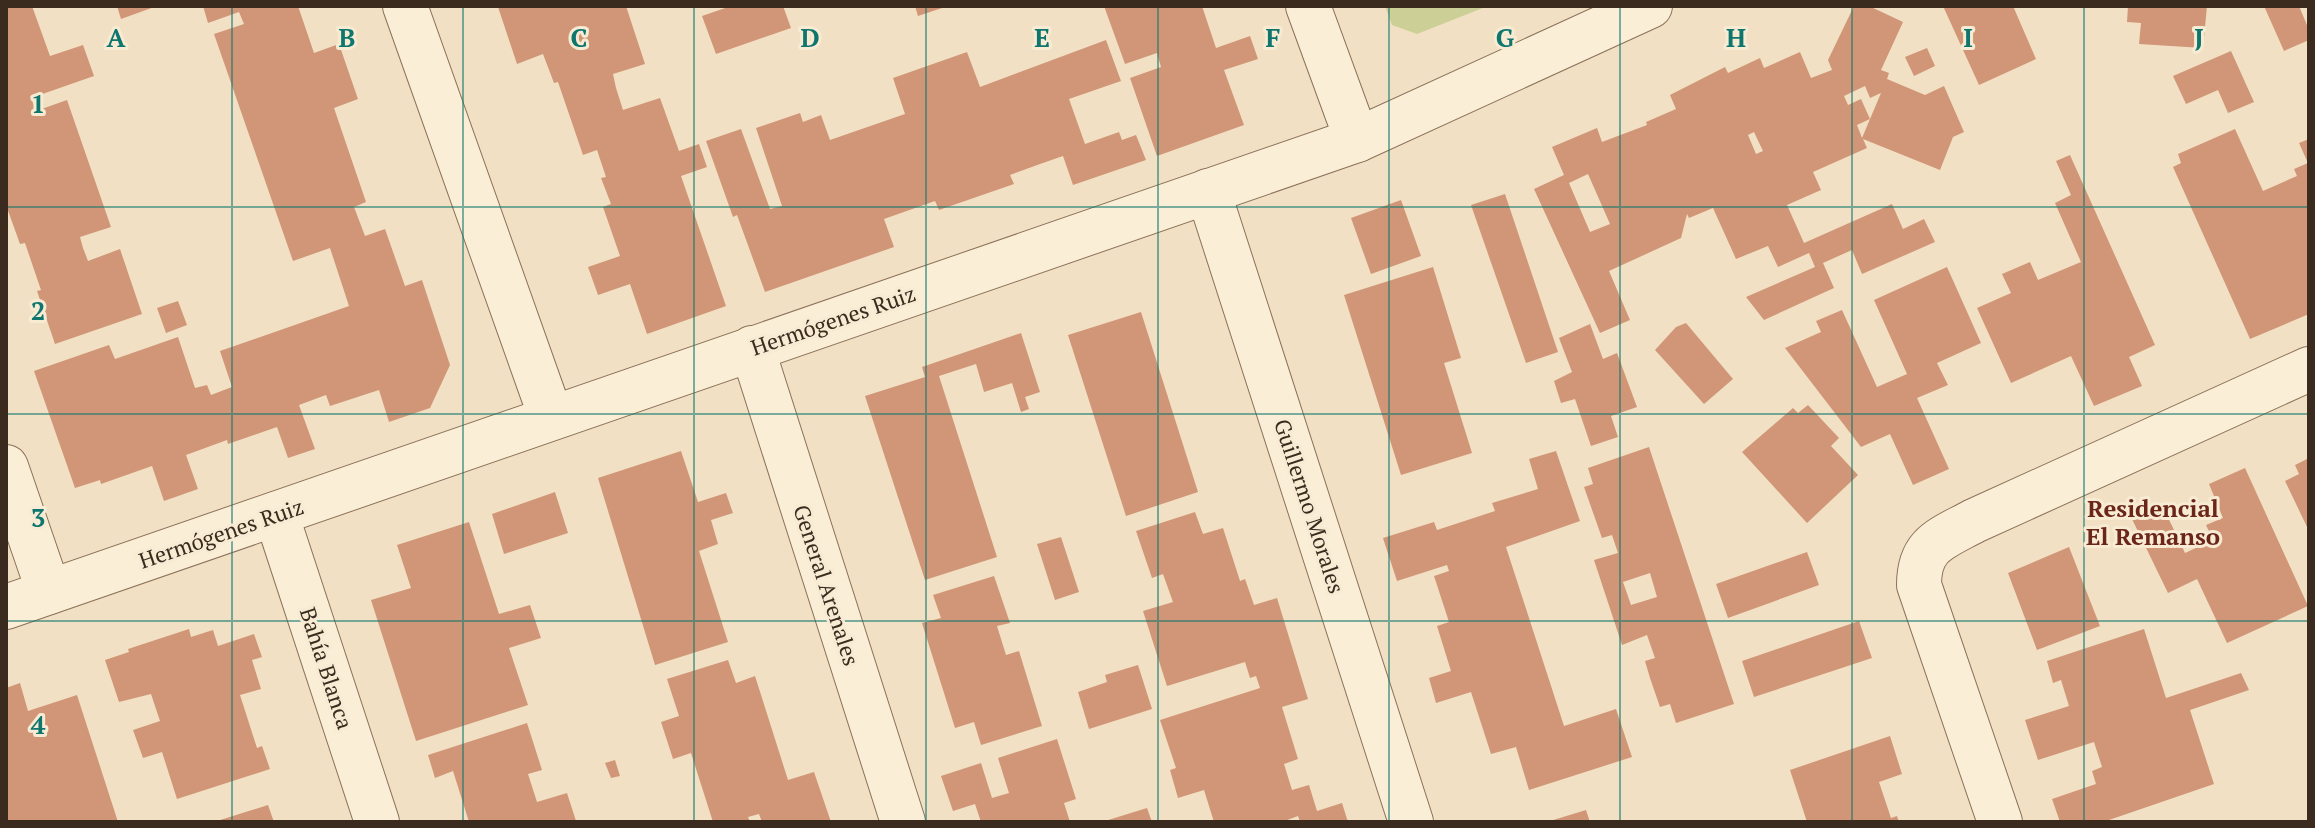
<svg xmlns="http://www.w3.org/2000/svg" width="2315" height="828" font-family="'PT Serif',serif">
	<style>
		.green { fill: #cdd096 }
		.building { fill: #d19677; fill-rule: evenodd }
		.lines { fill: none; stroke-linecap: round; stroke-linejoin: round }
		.minor-casing { stroke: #8c7159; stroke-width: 46 }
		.minor { stroke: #fbeed7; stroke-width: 44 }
		.grid { fill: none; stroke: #0f766e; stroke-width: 2; stroke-opacity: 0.55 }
		.labels { text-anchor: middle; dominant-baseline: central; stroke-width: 6; stroke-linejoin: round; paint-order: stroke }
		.street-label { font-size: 22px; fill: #3b2a1e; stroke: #f8ebd3 }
		.neighbourhood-label { font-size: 24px; font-weight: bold; fill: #6b261a; stroke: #f8ebd3 }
		.grid-label { font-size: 26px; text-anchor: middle; font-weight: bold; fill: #0f766e; stroke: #f8ebd3; stroke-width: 6; stroke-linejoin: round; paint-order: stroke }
	</style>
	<rect width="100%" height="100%" fill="#f1e0c3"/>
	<polygon class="green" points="1385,6 1488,6 1417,34 1392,25"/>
	<g class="building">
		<polygon points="6,6 32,6 50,56 83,45 94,76 31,98 36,111 67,100 111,227 80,237 83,248 88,261 120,249 142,314 55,344 37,291 41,290 25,243 20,244 6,205"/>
		<polygon points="117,6 157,6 121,19"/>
		<polygon points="203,6 298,6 314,53 339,44 358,99 334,108 366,202 354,207 365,236 385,229 405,286 422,280 450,365 430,408 389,422 379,390 330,406 326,395 299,405 315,449 288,458 277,427 228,444 227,440 186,455 198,489 164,501 152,466 101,484 100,480 75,488 34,371 109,345 115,359 178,337 195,388 207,385 211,395 232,387 220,351 349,306 330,248 293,261 214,34 244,24 239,12 208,23"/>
		<polygon points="502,6 626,6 645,64 613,74 616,88 623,110 660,98 679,151 699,144 707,167 681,176 726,306 647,334 630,284 598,295 588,267 620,256 603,207 611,204 601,178 606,177 597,150 583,155 558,82 554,83 543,54 517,64 498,7"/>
		<polygon points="731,6 783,6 791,28 716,54 702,16"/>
		<polygon points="915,6 945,6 945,7 918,16"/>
		<polygon points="1104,6 1202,6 1216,48 1250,36 1258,59 1224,70 1244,125 1157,156 1130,78 1161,67 1157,53 1125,64"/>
		<path d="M1854 6H1869L1903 22 1881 70 1889 73 1887 79 1925 95 1944 86 1964 132 1953 137 1940 170 1863 139 1867 148 1813 172 1821 190 1787 205 1804 243 1892 204 1903 229 1924 219 1935 242 1862 274 1852 250 1823 263 1834 288 1764 320 1746 297 1815 267 1809 253 1778 267 1768 246 1736 259 1713 208 1689 218 1687 214 1681 238 1609 271 1630 320 1600 333 1534 189 1564 175 1552 147 1597 128 1602 142 1647 125 1646 122 1676 109 1670 95 1725 67 1728 73 1760 58 1764 68 1800 52 1811 78 1832 70 1828 60ZM1865 86 1870 98 1881 93 1862 138 1857 125 1870 119 1861 99 1848 105 1844 96ZM1754 132 1763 151 1756 154 1748 135ZM1588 174 1610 224 1590 232 1569 183Z"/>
		<polygon points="1943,6 2013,6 2036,59 1979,85"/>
		<polygon points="2128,6 2207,6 2203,48 2139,44 2141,23 2127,22"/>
		<polygon points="2264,6 2299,6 2309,30 2309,40 2284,51"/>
		<polygon points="1106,40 1121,81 1069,99 1085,144 1119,132 1122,140 1136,135 1146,160 1073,185 1063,156 1040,164 1010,175 1014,184 939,210 935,201 884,219 894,247 765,292 737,215 733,217 706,141 741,129 770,209 782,206 756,128 800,113 803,122 821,115 830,140 905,114 893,78 967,52 980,87"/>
		<polygon points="1927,48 1935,66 1914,76 1905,57"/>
		<polygon points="2231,51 2254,102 2228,113 2218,90 2186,104 2173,76"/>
		<polygon points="2235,129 2263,191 2297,176 2294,169 2308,163 2299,143 2309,139 2309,314 2250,339 2173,167 2181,163 2178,154"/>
		<polygon points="2070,155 2155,345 2129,357 2142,386 2094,406 2071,356 2011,383 1977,308 2011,293 2002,274 2030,262 2038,280 2081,262 2055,203 2071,195 2056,161"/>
		<polygon points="1505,194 1558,352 1526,363 1471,205"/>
		<polygon points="1401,200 1421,256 1371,274 1351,218"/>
		<polygon points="1433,267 1461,358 1444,363 1472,453 1401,475 1344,295"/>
		<polygon points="1947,267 1981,343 1937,363 1948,385 1917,398 1949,469 1913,485 1890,434 1861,447 1785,348 1821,332 1816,321 1842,310 1877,387 1907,374 1874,300"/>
		<polygon points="178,301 187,325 166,333 157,308"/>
		<polygon points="1141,312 1198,492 1126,516 1068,335"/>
		<polygon points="1686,323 1733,379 1704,404 1655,350 1676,327"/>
		<polygon points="1590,324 1603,359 1617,353 1637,407 1611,416 1618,437 1591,446 1575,399 1561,403 1554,381 1572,372 1559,338"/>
		<polygon points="1021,333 1040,392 1025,397 1029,409 1021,412 1012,383 984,392 976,364 939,376 997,557 925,580 865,396 925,377 922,367"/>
		<polygon points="1808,405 1839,438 1831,446 1858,475 1807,523 1742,452 1793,408 1798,413"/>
		<path d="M1649 447 1734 704 1676 723 1670 704 1660 707 1650 678 1645 661 1655 658 1647 635 1622 645 1594 560 1618 553 1612 535 1602 538 1584 487 1593 484 1588 468ZM1650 573 1657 597 1631 605 1623 582Z"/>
		<polygon points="681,451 698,502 726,493 733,513 711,520 718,544 699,551 728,642 655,665 598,478"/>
		<polygon points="1556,451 1580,521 1506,547 1564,726 1616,709 1632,757 1529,790 1516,747 1491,754 1471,692 1436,703 1429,678 1451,671 1437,626 1449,622 1434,576 1449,571 1447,565 1397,581 1383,538 1434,522 1437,530 1495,511 1492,503 1538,489 1529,459"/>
		<polygon points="2309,458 2309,531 2285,481 2299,474 2295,465"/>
		<polygon points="2245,468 2308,606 2227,643 2197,579 2168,593 2132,519 2162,505 2185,553 2213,540 2206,525 2223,518 2209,484"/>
		<polygon points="555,492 568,533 504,554 492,514"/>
		<polygon points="1195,512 1203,534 1223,528 1240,581 1245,579 1254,605 1277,598 1308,699 1282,707 1298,759 1284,764 1292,790 1309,785 1317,811 1342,803 1348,822 1300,822 1298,816 1282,822 1214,822 1204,790 1178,798 1170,770 1176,768 1160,720 1260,688 1256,676 1250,678 1245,662 1167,686 1143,611 1173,602 1163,574 1152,578 1136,531"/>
		<polygon points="469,522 499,614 530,605 541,638 509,648 528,705 416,741 371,600 411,588 397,545"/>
		<polygon points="1061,537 1079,592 1055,600 1037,544"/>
		<polygon points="2069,547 2100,626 2037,650 2008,573"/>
		<polygon points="1807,552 1819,585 1728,618 1716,584"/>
		<polygon points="994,576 1010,623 997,626 1006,655 1019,651 1042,726 981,745 974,722 955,728 922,623 941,618 933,595"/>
		<polygon points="1859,621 1872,658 1754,697 1742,661"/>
		<polygon points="189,629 191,637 213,630 218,646 254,634 262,657 252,660 261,689 240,695 257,748 262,746 270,769 177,799 162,752 143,758 133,730 160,721 151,694 119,702 105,660 129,652 128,649"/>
		<polygon points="2144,629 2166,698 2241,673 2249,690 2190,710 2214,784 2109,820 2110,822 2060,822 2052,799 2096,784 2092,771 2102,767 2094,742 2038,760 2025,720 2069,706 2061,680 2053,683 2047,661"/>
		<polygon points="728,660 736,683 755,676 788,780 814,772 831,822 762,822 759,814 748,817 750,822 713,822 691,753 673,759 661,722 679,716 667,679"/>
		<polygon points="1138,665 1152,709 1089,729 1078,692 1107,682 1105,675"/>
		<polygon points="20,683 28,711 77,695 118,822 6,822 6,688"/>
		<polygon points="527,723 542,770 528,774 537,802 567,793 576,821 469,822 453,771 435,778 428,755"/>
		<polygon points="1890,736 1902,774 1879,782 1891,818 1897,816 1899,822 1815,822 1814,820 1807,822 1790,770"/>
		<polygon points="1057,739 1076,799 1064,803 1070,822 981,822 975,804 953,811 941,776 981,763 992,798 1009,793 998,758"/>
		<polygon points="615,760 620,776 611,778 605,763"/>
		<polygon points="268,805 274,822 217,822 217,821"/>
		<polygon points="1147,808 1152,822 1105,822 1105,821"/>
		<polygon points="1586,810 1590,822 1550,822 1550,821"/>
	</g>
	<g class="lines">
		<defs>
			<g id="minor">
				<polyline points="405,6 551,417"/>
				<polyline points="1308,6 1357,140"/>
				<polyline points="1208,191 1411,822"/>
				<polyline points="752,348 903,822"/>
				<polyline points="6,467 49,592"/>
				<polyline points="276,514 377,822"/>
				<polyline points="6,607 1357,140 1650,6"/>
				<path d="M2000 822 1919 585C1919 544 1941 539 1974 521L2309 369"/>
			</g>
		</defs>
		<use href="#minor" class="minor-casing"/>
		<use href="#minor" class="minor"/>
	</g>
	<path class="grid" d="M232 6V822M463 6V822M694 6V822M926 6V822M1158 6V822M1389 6V822M1620 6V822M1852 6V822M2084 6V822M6 207H2309M6 414H2309M6 621H2309"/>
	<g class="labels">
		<g class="street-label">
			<text transform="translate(833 320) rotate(-19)">Hermógenes Ruiz</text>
			<text transform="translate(1310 506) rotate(72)">Guillermo Morales</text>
			<text transform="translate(221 533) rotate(-19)">Hermógenes Ruiz</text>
			<text transform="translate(827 585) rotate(72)">General Arenales</text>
			<text transform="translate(327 668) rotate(72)">Bahía Blanca</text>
		</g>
		<g class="neighbourhood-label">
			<text x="2153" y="508">Residencial<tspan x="2153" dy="28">El Remanso</tspan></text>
		</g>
	</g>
	<g class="grid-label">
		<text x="116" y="47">A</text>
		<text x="347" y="47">B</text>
		<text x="579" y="47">C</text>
		<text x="810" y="47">D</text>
		<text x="1042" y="47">E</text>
		<text x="1273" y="47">F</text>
		<text x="1505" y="47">G</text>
		<text x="1736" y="47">H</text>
		<text x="1968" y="47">I</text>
		<text x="2199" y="47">J</text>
		<text x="38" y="113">1</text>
		<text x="38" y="320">2</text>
		<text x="38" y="527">3</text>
		<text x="38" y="734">4</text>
	</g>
	<rect width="2315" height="828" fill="none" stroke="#3b2a1e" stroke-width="16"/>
</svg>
